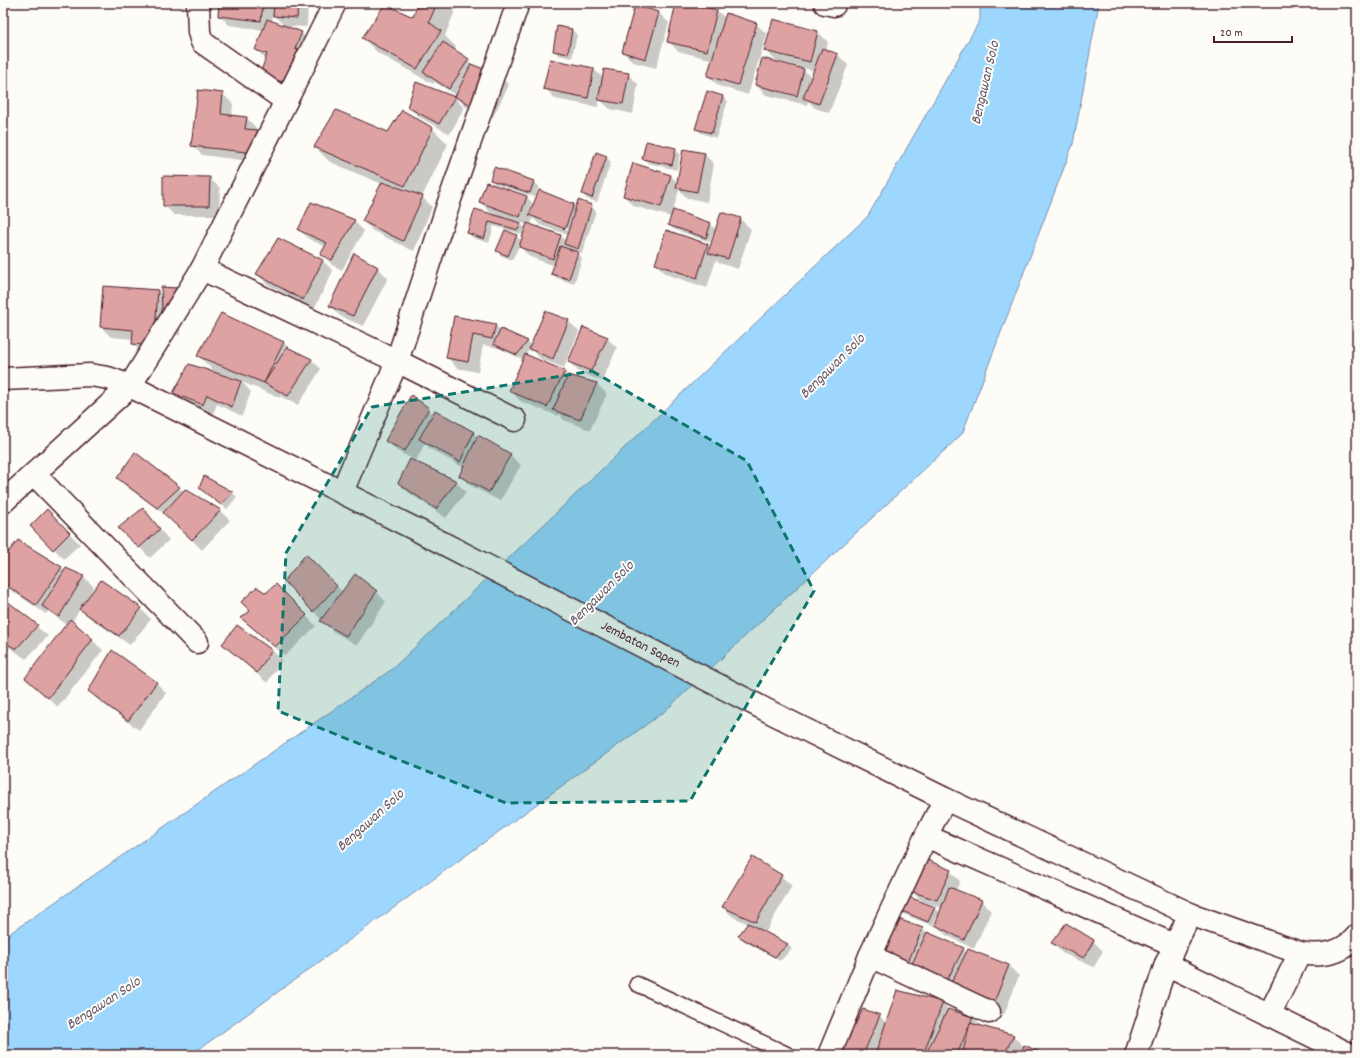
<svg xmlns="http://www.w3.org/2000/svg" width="1360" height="1058" font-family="Dekko,sans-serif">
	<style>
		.water { fill: #9ed7fe; stroke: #7c8daa }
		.shadow { fill: #0003; fill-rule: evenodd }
		.building { fill: #dda2a1; stroke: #4a1f2b }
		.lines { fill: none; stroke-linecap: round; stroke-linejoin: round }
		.lane-casing { stroke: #4a1f2b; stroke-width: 17 }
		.street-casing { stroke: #4a1f2b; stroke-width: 25 }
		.lane { stroke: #fdfcf7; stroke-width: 14 }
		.street { stroke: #fdfcf7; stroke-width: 22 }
		.marked { fill: #0f766e; fill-opacity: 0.2; stroke: #0f766e; stroke-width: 3; stroke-dasharray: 8 5; stroke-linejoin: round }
		.labels { text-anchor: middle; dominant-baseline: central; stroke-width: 4; stroke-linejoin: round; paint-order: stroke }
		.street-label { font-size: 14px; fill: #4a1f2b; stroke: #fdfcf7 }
		.water-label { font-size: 15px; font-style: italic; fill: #63566a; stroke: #fdfcf7 }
	</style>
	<rect width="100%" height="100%" fill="#fdfcf7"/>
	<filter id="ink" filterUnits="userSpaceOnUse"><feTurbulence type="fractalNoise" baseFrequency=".025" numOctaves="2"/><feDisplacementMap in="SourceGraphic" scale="8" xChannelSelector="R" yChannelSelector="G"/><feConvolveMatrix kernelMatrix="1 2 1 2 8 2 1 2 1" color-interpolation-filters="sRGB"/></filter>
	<g filter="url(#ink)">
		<polygon class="water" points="980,3 1099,3 1073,144 962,434 665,711 191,1055 3,1055 3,938 391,670 868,216 980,20"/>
		<g class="shadow">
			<polygon points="220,3 308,3 307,27 285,26 273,15 272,22 301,33 311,43 308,54 318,64 315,72 304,68 295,93 271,84 266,59 256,50 264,30 229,25 219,15"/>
			<polygon points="419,3 458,3 445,36 456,47 454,50 474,66 499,75 509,85 492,119 466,107 453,93 434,82 433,84 378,53 363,38 414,19"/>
			<polygon points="491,3 525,3 522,12"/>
			<polygon points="677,3 685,3 717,10 726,19 756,24 767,34 748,95 719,86 708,76 713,60 678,51 668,41"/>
			<polygon points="636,6 659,13 669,23 656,68 633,62 623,52"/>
			<polygon points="774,20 818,32 828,42 826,50 838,55 848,65 829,113 815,108 808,101 807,105 766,95 756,85 804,70 812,78 815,71 776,61 765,50"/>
			<polygon points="558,28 572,30 577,35 572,58 558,55 554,50"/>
			<polygon points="594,69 603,78 628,74 638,84 633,114 610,109 599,99 598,107 555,99 545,88"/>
			<polygon points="223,94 233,104 232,116 246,117 256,128 256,131 267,142 265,163 202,155 192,145"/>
			<polygon points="454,97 464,108 450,134 419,117 408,106"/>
			<polygon points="723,97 728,101 716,138 701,133 696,128"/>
			<polygon points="433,129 448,144 422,197 432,207 414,251 373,231 363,221 382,184 330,162 315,147 389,133"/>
			<polygon points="675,149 680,154 677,170 648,163 643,158"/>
			<polygon points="704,154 714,164 707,202 687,198 679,190 673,211 710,224 716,230 740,219 751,229 738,269 719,263 716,260 707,288 666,274 656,264 708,245 711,248 715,234 713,234 710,242 673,229 669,225 671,217 634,206 624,196 670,175 678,183"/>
			<polygon points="606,157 611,162 597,202 587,199 583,194"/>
			<polygon points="495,168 534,182 539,186 535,197 496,184 491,179"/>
			<polygon points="209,178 220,188 219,215 174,215 164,205"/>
			<path d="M527 197 534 205 574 204 577 208 591 206 596 211 582 253 575 251 582 258 574 284 557 278 552 273 555 266 530 257 519 246 512 260 502 256 497 251 516 236 522 241 524 235 494 226 489 243 473 238 469 233 495 216 496 214 490 212 480 202ZM533 218 540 225 568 235 566 241 561 236 531 225ZM541 219 570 230 569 231 541 221ZM519 222 528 225 526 229Z"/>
			<polygon points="354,221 364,231 342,270 332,265 322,254 326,247 309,239 299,229"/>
			<polygon points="278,239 323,261 333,271 314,309 267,284 257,274"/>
			<polygon points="354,254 378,268 388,278 363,326 340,316 330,306"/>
			<polygon points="158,291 163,296 183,294 180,335 169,336 165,332 163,355 143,354 133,344 133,339 111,337 101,327"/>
			<polygon points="221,314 284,343 291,350 311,359 321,369 298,405 280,396 280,398 242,382 251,392 242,416 217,404 213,414 184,403 174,393 216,374 199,356"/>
			<polygon points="455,317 495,325 501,331 528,342 532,346 568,321 579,331 564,368 541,359 531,349 525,355 565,372 569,376 597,384 607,394 590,430 564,420 559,414 558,416 520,401 510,390 524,360 498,348 483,345 478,372 457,368 447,357"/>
			<polygon points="607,338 617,348 602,381 579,372 569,362"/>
			<polygon points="428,409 433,414 473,433 478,437 510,455 521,465 500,501 471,486 460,476 464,468 430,449 425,443 416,461 397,451 387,441"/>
			<polygon points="205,477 233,493 237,497 227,509 206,493"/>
			<polygon points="118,478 179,488 184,492 220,511 230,520 202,550 169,517 128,488"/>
			<polygon points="456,482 466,492 446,518 409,493 399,483"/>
			<polygon points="143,509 169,540 150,558 120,528"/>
			<polygon points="47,511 80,544 64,559 31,526"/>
			<polygon points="306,556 343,592 376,591 386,602 357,645 332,631 285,581"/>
			<polygon points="3,561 61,568 65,572 66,569 84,577 94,587 89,596 90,597 141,609 151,619 130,645 91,619 80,609 72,622 103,650 58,707 37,688 67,625 48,611 46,614 3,585"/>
			<polygon points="266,594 286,595 316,626 285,656 242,619 251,611"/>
			<polygon points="3,599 48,636 26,659 3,643"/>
			<polygon points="237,627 272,650 282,660 267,683 223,644"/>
			<polygon points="156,682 166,693 139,730 99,701 89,691"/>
			<polygon points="950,871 960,881 956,890 981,901 991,911 974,949 946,935 936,925 939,917 937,916 933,926 906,915 901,910 934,908 940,913 942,908 922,901 911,891"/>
			<polygon points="781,876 792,886 765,933 787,944 792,949 780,961 744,941 740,936 749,924 733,917 723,907"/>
			<polygon points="922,928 928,934 963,949 967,953 969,951 1009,966 1019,976 1004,1015 961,995 882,951"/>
			<polygon points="1093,941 1103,951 1094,967 1062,953 1052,943"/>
			<polygon points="942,1003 950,1011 973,1018 982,1027 1013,1036 1023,1046 1045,1055 841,1055 864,1010 880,1016 886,1023"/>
		</g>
		<g class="building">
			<polygon points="219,3 263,3 261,21 218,16"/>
			<polygon points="274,3 298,3 297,18 273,16"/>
			<polygon points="418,3 437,3 429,22 441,31 417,69 362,38 385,4 413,17"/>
			<polygon points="676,3 689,3 717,10 707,51 667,42"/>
			<polygon points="635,5 659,12 646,59 622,52"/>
			<polygon points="726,13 757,23 738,85 707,76"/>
			<polygon points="267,19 302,32 295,49 309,53 305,62 294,59 285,83 260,74 267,54 255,50"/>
			<polygon points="773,19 818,31 810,62 764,51"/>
			<polygon points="557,26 572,29 568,54 553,51"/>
			<polygon points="443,42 469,59 449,89 423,72"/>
			<polygon points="822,48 838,54 819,104 803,98"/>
			<polygon points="762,58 804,69 797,96 755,85"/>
			<polygon points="550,59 594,68 588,98 543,89"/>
			<polygon points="471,64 499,75 481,110 455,97"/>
			<polygon points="604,69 629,73 623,104 598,100"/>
			<polygon points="416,82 455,97 439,124 407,107"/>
			<polygon points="198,90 223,93 221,114 247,117 245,129 258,130 255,153 191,146"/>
			<polygon points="707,91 723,96 712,133 695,129"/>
			<polygon points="336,110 388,132 402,110 433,128 405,186 314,147"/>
			<polygon points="646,141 676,148 672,165 642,159"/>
			<polygon points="683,149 705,153 697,192 676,188"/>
			<polygon points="596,152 607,156 592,198 582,194"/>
			<polygon points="633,163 671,175 661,207 623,196"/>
			<polygon points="494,167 534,181 530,193 490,180"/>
			<polygon points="163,176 210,177 209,206 163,206"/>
			<polygon points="382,182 423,196 403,241 362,221"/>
			<polygon points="486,182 527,196 520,217 479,202"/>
			<polygon points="539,190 574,204 565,229 529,215"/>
			<polygon points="578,200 592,205 578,249 564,244"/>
			<polygon points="311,202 355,220 332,260 320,255 327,243 298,230"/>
			<polygon points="475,209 521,223 518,230 489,222 484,239 467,233"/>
			<polygon points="673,210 711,223 706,238 668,225"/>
			<polygon points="721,212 741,218 728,259 708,253"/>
			<polygon points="527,223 561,235 553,259 519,247"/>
			<polygon points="505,230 517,235 508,256 496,251"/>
			<polygon points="666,230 708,244 697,278 655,264"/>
			<polygon points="278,238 323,260 303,300 256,274"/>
			<polygon points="560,246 578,252 569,279 551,274"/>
			<polygon points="354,253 378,267 353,316 329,306"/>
			<polygon points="103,286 158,290 154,346 132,344 133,330 100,327"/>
			<polygon points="161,287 178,288 163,331"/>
			<polygon points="545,311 569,320 553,359 529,349"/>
			<polygon points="221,313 284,342 264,383 197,356"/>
			<polygon points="454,316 496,324 492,339 473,335 468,362 446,358"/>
			<polygon points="583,327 608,337 591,371 568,362"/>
			<polygon points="501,329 528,341 517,355 493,344"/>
			<polygon points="287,347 312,359 288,396 264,383"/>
			<polygon points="525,354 565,371 547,407 509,391"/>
			<polygon points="189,364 241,381 232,407 207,395 203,405 173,393"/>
			<polygon points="568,375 597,383 580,420 553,410"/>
			<polygon points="411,395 429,408 405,451 385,441"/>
			<polygon points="435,410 474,432 460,462 419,439"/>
			<polygon points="478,435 511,454 489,492 459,476"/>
			<polygon points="135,452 180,487 157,508 117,478"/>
			<polygon points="410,459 457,481 436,509 398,483"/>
			<polygon points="204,476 233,492 221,505 199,488"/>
			<polygon points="185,489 221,510 192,540 163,513"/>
			<polygon points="143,508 160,529 139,548 118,528"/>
			<polygon points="47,509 70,533 53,550 30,526"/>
			<polygon points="18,540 62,567 36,605 3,583 3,559"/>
			<polygon points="306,554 337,586 313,612 284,581"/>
			<polygon points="66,568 84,576 59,617 42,606"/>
			<polygon points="355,574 377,591 346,636 320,621"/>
			<polygon points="101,580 142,608 119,636 79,609"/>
			<polygon points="276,584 307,615 275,647 241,618 250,611 241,602 257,587 266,593"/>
			<polygon points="3,598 38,625 16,649 3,641"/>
			<polygon points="70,619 93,639 48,698 25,678"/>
			<polygon points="237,625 272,650 257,673 222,644"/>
			<polygon points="112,650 157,682 128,721 88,691"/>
			<polygon points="752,857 782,875 756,922 722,907"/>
			<polygon points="925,859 951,870 937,900 910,891"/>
			<polygon points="949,887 982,900 964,940 935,925"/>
			<polygon points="909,897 935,907 928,922 900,910"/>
			<polygon points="898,919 923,928 908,962 881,951"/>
			<polygon points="748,923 788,944 775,957 738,936"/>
			<polygon points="1066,923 1094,940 1084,958 1051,943"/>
			<polygon points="927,932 964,948 946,982 911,966"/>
			<polygon points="968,949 1009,965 993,1005 950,985"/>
			<polygon points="897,990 943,1002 923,1055 875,1055"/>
			<polygon points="863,1009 880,1015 863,1055 840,1055"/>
			<polygon points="948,1009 973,1017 957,1055 925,1055"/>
			<polygon points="970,1023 1014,1035 1004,1055 962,1055"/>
			<polygon points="1024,1045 1047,1055 1020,1055"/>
		</g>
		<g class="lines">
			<defs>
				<polyline id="lane" points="637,984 789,1055"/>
				<g id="street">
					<polyline points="198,3 199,32 202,42 286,101"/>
					<polyline points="825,3 834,5"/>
					<polyline points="202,269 397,361 515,420"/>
					<path id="s1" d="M3 379 90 375 108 378 130 386 419 531 776 715 945 799 1190 914"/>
					<polyline points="34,474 197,642"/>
					<polyline points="342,492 397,361 448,205 518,3"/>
					<polyline points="3,502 130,386 202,269 335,3"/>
					<polyline points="926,836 945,799"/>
					<polyline points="870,956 989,1012"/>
					<polyline points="1166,964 1351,1055"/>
					<polyline points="1269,1015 1300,953"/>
					<polyline points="829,1055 870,956 926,836 1174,945"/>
					<path d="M1136 1055 1166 964 1190 914 1300 953C1322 957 1342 954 1357 936"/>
				</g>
			</defs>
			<use href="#lane" class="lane-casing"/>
			<use href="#street" class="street-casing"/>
			<use href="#lane" class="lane"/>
			<use href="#street" class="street"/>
		</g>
	</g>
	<path class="marked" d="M592 371 747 461 814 591 690 801 506 803 278 711 286 553 372 407Z"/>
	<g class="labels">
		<g class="street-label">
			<text stroke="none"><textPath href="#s1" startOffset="701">Jembatan Sapen</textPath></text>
		</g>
		<g class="water-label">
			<text transform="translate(986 83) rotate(-77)">Bengawan Solo</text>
			<text transform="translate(833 367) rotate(-45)">Bengawan Solo</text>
			<text transform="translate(602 594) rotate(-45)">Bengawan Solo</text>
			<text transform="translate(371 821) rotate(-42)">Bengawan Solo</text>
			<text transform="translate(104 1004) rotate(-33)">Bengawan Solo</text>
		</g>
	</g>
	<rect width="1360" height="1058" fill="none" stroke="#fdfcf7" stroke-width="16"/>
	<rect x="8" y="8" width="1344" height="1042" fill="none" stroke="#4a1f2b" stroke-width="1.5" filter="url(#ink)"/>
	<path d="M1214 36v6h78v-6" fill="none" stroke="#4a1f2b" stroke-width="2"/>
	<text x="1220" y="36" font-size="12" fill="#4a1f2b" stroke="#fdfcf7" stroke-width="3" paint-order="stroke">20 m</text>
</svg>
